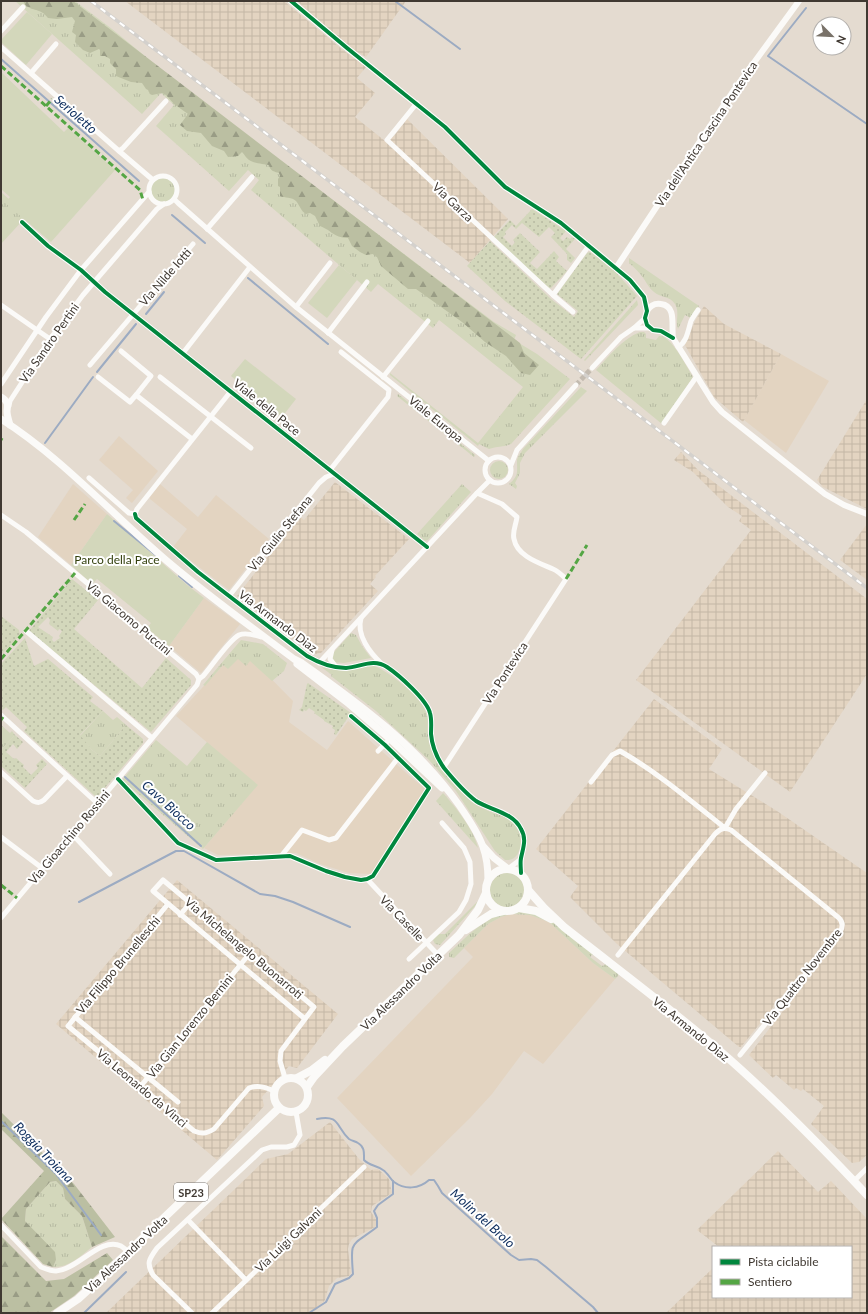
<svg xmlns="http://www.w3.org/2000/svg" width="868" height="1314" font-family="Lato,sans-serif">
	<style>
		.built { fill: #e3d4c1 }
		.industrial { fill: url(#industrial-grid) }
		.grass { fill: url(#grass-tufts) }
		.forest { fill: url(#forest-firs) }
		.park { fill: #d3d7bb }
		.garden { fill: url(#garden-dots); fill-rule: evenodd }
		.lines { fill: none; stroke-linecap: round; stroke-linejoin: round }
		.stream { stroke: #9cabc2; stroke-width: 2 }
		.minor-tunnel { stroke: #c3bbb0; stroke-width: 5; stroke-dasharray: 5 2.5; stroke-linecap: butt }
		.minor { stroke: #fbfaf8; stroke-width: 5 }
		.tertiary { stroke: #fbfaf8; stroke-width: 6 }
		.secondary { stroke: #fbfaf8; stroke-width: 7 }
		.primary { stroke: #fbfaf8; stroke-width: 8 }
		.rail-casing { stroke: #d4d1cd; stroke-width: 3.5 }
		.rail { stroke: #fff; stroke-width: 2; stroke-dasharray: 6; stroke-linecap: butt }
		.quiet { stroke: #54a644; stroke-width: 3; stroke-dasharray: 6 3; stroke-linecap: butt }
		.cycleway-casing { stroke: #fff; stroke-width: 6 }
		.cycleway { stroke: #00873e; stroke-width: 4 }
		.labels { text-anchor: middle; dominant-baseline: central; stroke-width: 4; stroke-linejoin: round; paint-order: stroke }
		.shield { fill: #fff; stroke: #797470; stroke-width: 1 }
		.shield-label { font-size: 11px; font-weight: bold; fill: #403932 }
		.street-label { font-size: 12px; fill: #403932; stroke: #fff }
		.park-label { font-size: 12px; fill: #33400d; stroke: #fff }
		.water-label { font-size: 13px; font-style: italic; fill: #0d2d5d; stroke: #fff }
	</style>
	<defs>
		<pattern id="industrial-grid" width="8" height="8" patternUnits="userSpaceOnUse"><rect width="8" height="8" fill="#e3d4c1"/><path d="M0 4h8M4 0v8" fill="none" stroke="#c4b7a6"/></pattern>
		<pattern id="grass-tufts" width="24" height="20" patternUnits="userSpaceOnUse"><rect width="24" height="20" fill="#d3d7bb"/><path d="M3 7l-1-3M5 7V3M7 7l1-3M15 17l-1-3M17 17v-4M19 17l1-3" fill="none" stroke="#b6b9a1"/></pattern>
		<pattern id="forest-firs" width="22" height="20" patternUnits="userSpaceOnUse"><rect width="22" height="20" fill="#bbbfa2"/><path d="M5 1l3.5 6h-7zM16 11l3.5 6h-7z" fill="#999c85"/></pattern>
		<pattern id="garden-dots" width="8" height="8" patternUnits="userSpaceOnUse"><rect width="8" height="8" fill="#d3d7bb"/><path d="M2 2h.1M6 6h.1" fill="none" stroke="#b6b9a1" stroke-width="1.8" stroke-linecap="round"/></pattern>
	</defs>
	<rect width="100%" height="100%" fill="#e4dbd0"/>
	<g class="built">
		<polygon points="781,354 829,381 786,453 744,420"/>
		<polygon points="119,436 158,471 132,503 126,498 133,490 99,460"/>
		<polygon points="73,484 107,514 71,565 38,537"/>
		<polygon points="160,484 198,517 216,495 269,539 229,590 173,547 187,529 150,499 150,497"/>
		<polygon points="204,598 240,624 201,673 169,646"/>
		<polygon points="240,647 293,701 289,722 327,750 348,721 413,779 427,790 371,874 349,873 320,864 296,853 218,855 204,848 257,785 176,716"/>
		<polygon points="511,914 530,915 549,922 593,963 615,979 543,1064 524,1051 492,1094 470,1118 411,1176 337,1098 473,957 464,948 488,924 501,917"/>
	</g>
	<g class="industrial">
		<polygon points="125,1 284,1 343,50 366,67 357,78 375,93 355,117 385,141 394,136 407,119 508,219 470,263"/>
		<polygon points="297,1 406,1 366,57 355,51 337,37"/>
		<polygon points="704,306 724,324 781,354 743,422 714,397 685,345 695,321"/>
		<polygon points="867,399 867,509 823,487 817,480"/>
		<polygon points="681,452 698,470 867,599 867,674 790,792 636,680 751,530 739,521 742,516 728,507 693,472 674,460"/>
		<polygon points="335,482 409,539 375,576 376,577 370,584 378,591 321,653 316,654 312,653 237,596 299,516 304,520"/>
		<polygon points="867,524 867,580 840,560"/>
		<polygon points="654,699 722,749 709,769 777,811 867,873 867,1155 859,1162 852,1163 811,1124 824,1106 803,1089 801,1091 796,1088 794,1090 776,1075 773,1078 749,1055 813,972 800,974 741,1047 739,1047 617,944 570,897 578,886 536,849"/>
		<polygon points="177,880 338,1014 297,1068 289,1066 262,1097 264,1106 217,1160 56,1024"/>
		<polygon points="330,1122 359,1159 371,1170 378,1169 389,1179 392,1193 372,1206 371,1212 378,1222 375,1227 352,1239 349,1244 348,1249 351,1273 349,1276 337,1278 329,1286 325,1300 316,1310 308,1313 106,1313 266,1159 288,1154"/>
		<polygon points="778,1151 818,1192 831,1181 867,1219 867,1313 666,1313 713,1268 713,1297 851,1297 851,1247 719,1247 697,1230"/>
	</g>
	<g class="grass">
		<path d="M15 1H75L112 29 174 80 494 322 516 335 514 340 537 354 570 379 511 444C504 447 497 446 489 449L479 444 478 446 390 375V373L478 443 523 387 439 320 433 328 378 284 371 292 251 190 259 180 248 170 229 191 156 126 174 105 161 93 142 114Z"/>
		<circle cx="163" cy="190" r="12"/>
		<polygon points="1,192 11,201 9,203 24,219 1,244"/>
		<path d="M629 258 699 306 691 318 685 315 678 329C675 321 680 313 675 304 670 296 661 298 654 292 650 289 647 284 644 279 640 273 635 268 629 263Z"/>
		<polygon points="637,300 638,305 585,361 584,360"/>
		<path d="M640 332H644L646 334V338L656 340 659 336C671 335 687 367 693 377L662 424 596 370C609 356 622 339 640 332Z"/>
		<path d="M581 387 587 391 525 453 520 463V473L515 483 517 486 516 489 509 484C519 476 517 472 517 461 517 457 521 453 523 449Z"/>
		<polygon points="398,394 475,455 474,457 397,396"/>
		<circle cx="499" cy="470" r="9"/>
		<polygon points="462,484 471,492 428,540 425,541 417,534"/>
		<polygon points="351,633 356,635 362,646 371,658 344,663 333,662 331,656 334,652"/>
		<polygon points="241,640 263,644 287,663 284,671 272,681 250,661 246,666 238,659 228,669 223,665 205,686 203,685"/>
		<path d="M373 665C389 672 423 697 427 715 429 721 427 727 428 733 428 744 433 754 439 764 446 775 467 799 478 806 490 813 506 815 516 825 525 836 522 862 505 860L495 851 456 791 429 760 376 711 331 676 332 675 321 667 338 670H350Z"/>
		<polygon points="103,711 113,720 117,717 126,725 100,756 92,750 80,736"/>
		<polygon points="1,725 10,733 12,731 15,735 1,750"/>
		<polygon points="156,740 187,766 207,742 258,785 203,849 122,780"/>
		<path d="M443 793C456 808 473 828 478 848L436 801Z"/>
		<circle cx="507" cy="890" r="17"/>
		<polygon points="478,901 476,905 440,945 435,944 433,940 438,934 445,934"/>
		<path d="M520 911C531 911 546 918 556 924L593 954 590 957 602 966 606 964 618 973V976L615 979 593 963 549 922 530 915 511 914 501 917 488 924 454 958 449 957V953C464 939 480 922 499 915 504 913 514 913 520 911Z"/>
		<path d="M56 1181 63 1188 65 1199 82 1216 92 1247C81 1256 68 1268 53 1267L56 1260 25 1221 26 1209 50 1182Z"/>
	</g>
	<g class="forest">
		<path d="M23 1H73L520 343 524 353 539 365 530 375 521 373 506 356 485 342 462 322 416 289H408L381 266 377 257 373 254 366 255 360 252 352 246 348 238C332 237 333 231 320 226L315 216 310 213 306 214C301 211 300 206 296 201 292 197 285 198 280 196V187L278 186V179L280 176 279 173C275 172 270 171 269 165 264 164 253 163 249 160 246 158 245 155 242 152L238 156 228 157 224 151 212 146 201 133 187 131 180 125 188 114 174 104 166 95 162 93 152 95 150 94 148 90 146 89 142 83 131 82 116 76V69L110 63V59L105 56H100V50L99 49 90 53 83 50 75 42 76 35 72 32 75 21 72 17 57 19 48 18C46 16 45 14 43 13 36 8 28 11 23 1Z"/>
		<polygon points="1,1112 74,1184 115,1237 92,1247 82,1216 65,1199 63,1188 56,1181 50,1182 26,1209 25,1221 55,1252 56,1260 53,1267 43,1264 1,1219 44,1171 1,1129"/>
		<polygon points="1,1236 46,1281 64,1279 107,1253 113,1260 74,1296 49,1313 1,1313"/>
	</g>
	<g class="park">
		<polygon points="27,12 52,34 26,65 1,42 1,40"/>
		<polygon points="1,72 64,132 68,128 115,170 51,242 5,203 10,197 1,189"/>
		<polygon points="4,211 17,223 1,241 1,215"/>
		<polygon points="339,265 357,280 327,318 308,303"/>
		<polygon points="245,359 296,399 282,417 231,376"/>
		<polygon points="107,514 187,585 204,598 169,646 147,628 151,623 97,579 92,584 71,565"/>
	</g>
	<g class="garden">
		<polygon points="532,209 566,231 560,238 563,241 567,237 570,239 572,237 575,239 566,249 575,258 571,263 567,260 567,254 551,237 555,233 549,227 539,237 522,223 516,229 512,225 505,232 506,234 503,237 512,246 515,242 513,240 520,233 540,252 530,263 537,269 554,251 559,257 556,261 567,271 551,288 549,288 493,238 510,220 516,226"/>
		<polygon points="490,241 551,299 574,317 578,311 557,294 587,253 590,252 611,267 637,296 581,359 505,301 467,266"/>
		<path d="M72 579 98 600 74 629 142 688 166 658 191 680V685L151 732 29 631ZM48 617 50 620 49 624 58 631 59 629 62 631 59 636 60 638 54 642 52 640 53 637 38 627Z"/>
		<polygon points="1,616 19,630 20,635 1,655"/>
		<polygon points="25,638 34,666 48,659 93,697 90,701 103,711 80,735 92,750 100,756 126,725 143,739 143,743 97,797 95,796 24,731 27,727 6,707 3,710 1,709 1,664"/>
		<polygon points="308,683 351,713 336,735 334,734 335,730 332,728 333,726 324,721 324,720 314,713 315,712 309,708 306,711 304,710 303,712 299,710 302,707 307,684"/>
		<polygon points="15,735 23,742 17,749 13,744 6,752 14,759 16,758 24,765 23,767 31,775 38,768 36,765 42,759 47,764 25,788 1,766 1,750"/>
	</g>
	<g class="lines">
		<g class="stream">
			<polyline points="395,1 460,49"/>
			<polyline points="806,8 768,56 867,124"/>
			<polyline points="1,59 139,181"/>
			<polyline points="172,215 205,243"/>
			<polyline points="248,278 328,344"/>
			<polyline points="146,314 164,292"/>
			<polyline points="97,372 136,324"/>
			<polyline points="45,443 93,377"/>
			<polyline points="114,521 158,557"/>
			<polyline points="179,576 192,587"/>
			<polyline points="125,777 201,846"/>
			<polyline points="79,902 176,851 184,851 260,894 275,896 293,902 350,927"/>
			<path d="M317 1119C340 1114 336 1127 349 1139 352 1141 355 1141 358 1143 365 1147 364 1153 364 1160 370 1166 376 1165 383 1170 388 1173 390 1179 394 1182 405 1190 419 1189 429 1180H434L438 1186 442 1193 511 1255 519 1260 531 1259 537 1260 546 1267 593 1307 598 1313"/>
			<polyline points="1,1121 56,1174 101,1235"/>
			<polyline points="84,1313 126,1272"/>
			<path d="M309 1313 326 1302 335 1284 349 1278 353 1274C350 1239 351 1247 377 1227V1218L374 1211 378 1205 393 1194V1181"/>
		</g>
		<polyline class="minor-tunnel" points="576,385 592,368"/>
		<g class="minor">
			<polyline points="1,31 23,7"/>
			<polyline points="1,47 119,151 153,180"/>
			<polyline points="31,73 56,44"/>
			<polyline points="417,103 387,140 553,295 588,247"/>
			<polyline points="119,151 123,148 166,101"/>
			<circle cx="163" cy="190" r="14"/>
			<polyline points="174,199 178,203 296,307 489,461"/>
			<polyline points="22,222 48,246 81,270 105,292 427,547"/>
			<polyline points="207,229 252,177"/>
			<polyline points="553,295 573,312"/>
			<polyline points="1,305 50,339"/>
			<polyline points="296,307 330,263"/>
			<polyline points="634,328 650,328"/>
			<polyline points="328,333 367,282"/>
			<path d="M678 347C687 342 688 330 691 321 693 317 696 313 698 310"/>
			<polyline points="121,351 151,376 136,395 192,439"/>
			<polyline points="183,353 250,267"/>
			<polyline points="90,365 193,244"/>
			<polyline points="592,368 621,337 634,328 645,318"/>
			<polyline points="98,377 130,402 136,395"/>
			<polyline points="160,377 251,448"/>
			<polyline points="383,377 428,321"/>
			<polyline points="1,384 46,317 81,270 149,192"/>
			<polyline points="9,406 10,401 50,339 83,295 157,209 164,204"/>
			<polyline points="664,423 697,376"/>
			<circle cx="498" cy="470" r="13"/>
			<polyline points="511,465 517,450 576,385"/>
			<polyline points="330,470 388,397 389,390 341,352"/>
			<polyline points="89,478 129,513 135,514"/>
			<path d="M135 514 136 518 198 572 307 656C319 663 332 668 346 668 361 667 373 658 387 667 399 675 427 700 430 713 432 720 431 727 431 734 432 746 437 758 444 768 453 779 464 792 476 801 490 810 513 812 521 829 527 839 523 848 521 858 520 863 521 869 521 873"/>
			<polyline points="135,514 137,509 231,391"/>
			<polyline points="1,515 26,532 196,674 199,679"/>
			<polyline points="229,596 319,483 326,477 334,474"/>
			<path d="M361 618C356 635 370 653 382 664"/>
			<polyline points="26,631 152,738"/>
			<polyline points="332,650 330,659 336,667"/>
			<polyline points="319,663 477,493 490,480"/>
			<polyline points="1,715 97,803"/>
			<polyline points="378,751 390,739"/>
			<path d="M444 767 566 579C562 575 558 571 553 569 539 563 517 556 514 539 512 532 516 525 517 517L502 504 477 493"/>
			<path d="M1 772 33 801C38 803 40 803 44 800L67 776"/>
			<polyline points="118,779 178,843 216,860 290,856 326,871 345,877 361,880 367,879 373,876 429,788 385,745 351,716"/>
			<path d="M591 782 612 755 620 751C657 772 691 801 725 828L736 809 765 773"/>
			<polyline points="72,834 110,874"/>
			<polyline points="1,837 42,868"/>
			<polyline points="282,855 302,830 329,840 336,838 398,758"/>
			<polyline points="509,868 521,859"/>
			<polyline points="367,879 438,955"/>
			<path d="M168 904 68 1026 194 1131C202 1134 206 1134 214 1129L249 1088C258 1085 265 1087 274 1091"/>
			<polyline points="180,915 190,903"/>
			<path d="M1 918 197 685 199 679 203 676C211 667 229 640 239 635 246 632 255 635 261 637"/>
			<path d="M618 955 715 834C720 829 723 827 731 830L839 918C843 922 843 927 840 932L740 1055"/>
			<polyline points="409,959 459,912 466,900 471,884 470,862 464,848 442,823"/>
			<polyline points="75,1017 178,1102"/>
			<polyline points="285,1078 280,1061 281,1051 314,1007 163,880 153,891 305,1019"/>
			<polyline points="140,1087 250,953"/>
			<polyline points="854,1181 867,1168"/>
			<polyline points="188,1220 246,1280"/>
			<path d="M1 1225 41 1267C46 1269 51 1271 56 1271 77 1270 101 1236 121 1246 124 1248 126 1250 129 1252"/>
			<path d="M192 1313 153 1275C146 1263 149 1259 157 1248L262 1150 271 1147H287L294 1145 300 1135 296 1112"/>
			<polyline points="212,1313 364,1167"/>
		</g>
		<g class="tertiary">
			<polyline points="291,1 347,48 445,127 505,187 561,223 630,280 644,297 647,311 645,318 647,325 653,330 661,331 673,338"/>
			<polyline points="616,268 734,90 799,1"/>
			<path d="M647 311C650 306 655 303 661 304 677 306 671 326 673 338L713 402 722 412 825 494 844 505 867 514"/>
		</g>
		<g class="secondary">
			<path d="M1 397C8 401 8 404 7 411 7 416 9 421 10 425"/>
			<path d="M1 419C61 457 113 515 167 561 207 595 251 627 294 659L302 663C360 704 417 746 459 805 468 818 478 832 483 847 487 858 488 869 488 880"/>
			<polyline points="297,664 349,704 390,739 442,788"/>
			<polyline points="484,847 494,858 507,868"/>
		</g>
		<g class="primary">
			<circle cx="507" cy="890" r="21"/>
			<path d="M529 891 544 908 564 927C616 968 670 1008 720 1051 772 1096 820 1145 867 1195"/>
			<polyline points="519,908 536,911 551,919"/>
			<polyline points="466,930 491,914 503,911"/>
			<circle cx="291" cy="1095" r="17"/>
			<polyline points="297,1078 312,1070 325,1060"/>
			<polyline points="307,1087 314,1077 343,1046 459,935 478,910 486,893"/>
			<polyline points="57,1313 78,1299 103,1276 279,1108"/>
		</g>
		<defs>
			<polyline id="rail" points="91,1 867,588"/>
		</defs>
		<use href="#rail" class="rail-casing"/>
		<use href="#rail" class="rail"/>
		<g class="quiet">
			<polyline points="1,66 140,190 143,200"/>
			<polyline points="46,106 52,99"/>
			<polyline points="1,440 2,438"/>
			<polyline points="74,520 85,504"/>
			<polyline points="566,579 587,545"/>
			<polyline points="1,659 75,573"/>
			<polyline points="1,720 3,717"/>
			<polyline points="1,885 17,898"/>
		</g>
		<defs>
			<g id="cycleway">
				<polyline points="291,1 347,48 445,127 505,187 561,223 630,280 644,297 647,311 645,318 647,325 653,330 661,331 673,338"/>
				<polyline points="22,222 48,246 81,270 105,292 427,547"/>
				<path d="M135 514 136 518 198 572 307 656C319 663 332 668 346 668 361 667 373 658 387 667 399 675 427 700 430 713 432 720 431 727 431 734 432 746 437 758 444 768 453 779 464 792 476 801 490 810 513 812 521 829 527 839 523 848 521 858 520 863 521 869 521 873"/>
				<polyline points="118,779 178,843 216,860 290,856 326,871 345,877 361,880 367,879 373,876 429,788 385,745 351,716"/>
			</g>
		</defs>
		<use href="#cycleway" class="cycleway-casing"/>
		<use href="#cycleway" class="cycleway"/>
	</g>
	<g class="labels">
		<rect class="shield" x="174" y="1183" width="34" height="18" rx="3"/>
		<g class="shield-label">
			<text x="191" y="1192">SP23</text>
		</g>
		<g class="street-label">
			<text transform="translate(706 134) rotate(-56)">Via dell'Antica Cascina Pontevica</text>
			<text transform="translate(453 202) rotate(43)">Via Garza</text>
			<text transform="translate(165 277) rotate(-49)">Via Nilde Iotti</text>
			<text transform="translate(49 343) rotate(-55)">Via Sandro Pertini</text>
			<text transform="translate(267 407) rotate(39)">Viale della Pace</text>
			<text transform="translate(436 419) rotate(39)">Viale Europa</text>
			<text transform="translate(280 533) rotate(-51)">Via Giulio Stefana</text>
			<text transform="translate(129 618) rotate(40)">Via Giacomo Puccini</text>
			<text transform="translate(278 621) rotate(37)">Via Armando Diaz</text>
			<text transform="translate(505 673) rotate(-57)">Via Pontevica</text>
			<text transform="translate(69 837) rotate(-50)">Via Gioacchino Rossini</text>
			<text transform="translate(402 918) rotate(46)">Via Caselle</text>
			<text transform="translate(244 948) rotate(40)">Via Michelangelo Buonarroti</text>
			<text transform="translate(118 965) rotate(-50)">Via Filippo Brunelleschi</text>
			<text transform="translate(802 977) rotate(-52)">Via Quattro Novembre</text>
			<text transform="translate(401 991) rotate(-44)">Via Alessandro Volta</text>
			<text transform="translate(190 1026) rotate(-51)">Via Gian Lorenzo Bernini</text>
			<text transform="translate(691 1029) rotate(39)">Via Armando Diaz</text>
			<text transform="translate(142 1088) rotate(40)">Via Leonardo da Vinci</text>
			<text transform="translate(288 1240) rotate(-44)">Via Luigi Galvani</text>
			<text transform="translate(126 1254) rotate(-43)">Via Alessandro Volta</text>
		</g>
		<g class="park-label">
			<text x="117" y="559">Parco della Pace</text>
		</g>
		<g class="water-label">
			<text transform="translate(76 114) rotate(41)">Serioletto</text>
			<text transform="translate(169 805) rotate(42)">Cavo Biocco</text>
			<text transform="translate(44 1152) rotate(46)">Roggia Troiana</text>
			<text transform="translate(483 1218) rotate(42)">Molin del Brolo</text>
		</g>
	</g>
	<rect width="868" height="1314" fill="none" stroke="#403932" stroke-width="4"/>
	<rect x="712" y="1246" width="140" height="52" fill="#ffffff" stroke="#b3b0ad"/>
	<rect x="720" y="1259" width="20" height="6" fill="#00873e" stroke="#b3b0ad"/>
	<text x="748" y="1266" font-size="12" fill="#403932">Pista ciclabile</text>
	<rect x="720" y="1279" width="20" height="6" fill="#54a644" stroke="#b3b0ad"/>
	<text x="748" y="1286" font-size="12" fill="#403932">Sentiero</text>
	<g transform="translate(832 36) rotate(114)"><circle r="19" fill="#ffffff" stroke="#b3b0ad"/>
	<path d="M0-3L7 15L0 10L-7 15Z" fill="#797269"/>
	<text y="-6" font-size="11" font-weight="bold" text-anchor="middle" fill="#403932">N</text>
	</g>
</svg>
